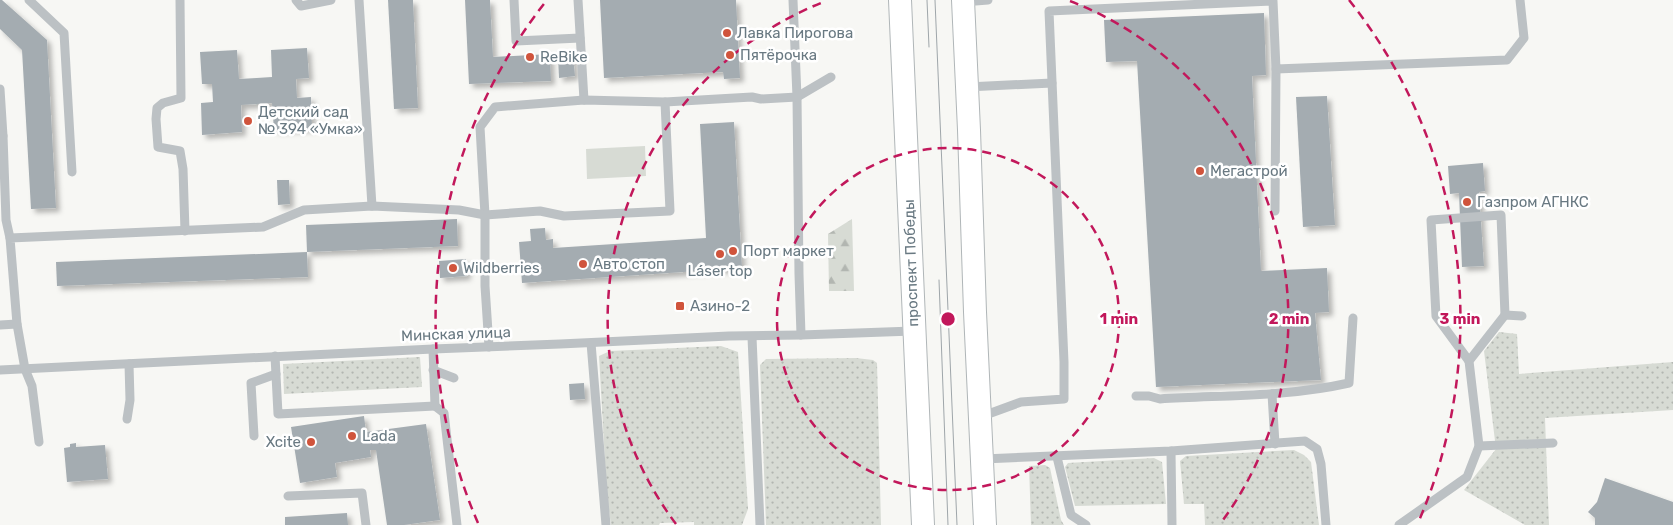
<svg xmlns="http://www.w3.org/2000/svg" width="1673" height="525" font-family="Rubik,sans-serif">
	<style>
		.grass { fill: url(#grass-dots) }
		.forest { fill: url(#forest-firs) }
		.park { fill: #d7dbd4 }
		.building { fill: #a4acb1; filter: url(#shadow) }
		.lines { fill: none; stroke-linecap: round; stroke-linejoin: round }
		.major-casing { stroke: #b0b6b8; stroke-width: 24 }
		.minor { stroke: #bcc1c4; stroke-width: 9 }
		.major { stroke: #fff; stroke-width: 22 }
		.tram { stroke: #9fa6aa; stroke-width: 1 }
		.ring { fill: none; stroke: #c2185b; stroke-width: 2.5; stroke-dasharray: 9 6 }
		.poi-dot { fill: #d0543c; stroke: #fff; stroke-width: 2 }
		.labels { text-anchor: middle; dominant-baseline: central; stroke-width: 5; stroke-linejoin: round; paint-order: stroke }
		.poi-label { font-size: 15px; fill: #697982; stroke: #fff; text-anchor: start }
		.street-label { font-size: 15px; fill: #697982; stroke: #fff }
		.centre { fill: #c2185b; stroke: #fff; stroke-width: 2.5 }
		.ring-label { font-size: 15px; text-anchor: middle; font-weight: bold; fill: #c2185b; stroke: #fff; stroke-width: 5; stroke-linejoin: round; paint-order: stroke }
	</style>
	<defs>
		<pattern id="grass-dots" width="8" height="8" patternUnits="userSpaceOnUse" patternTransform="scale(1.25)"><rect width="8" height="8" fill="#d7dbd4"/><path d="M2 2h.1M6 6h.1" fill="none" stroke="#b2b6b1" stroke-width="1.8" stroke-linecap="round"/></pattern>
		<pattern id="forest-firs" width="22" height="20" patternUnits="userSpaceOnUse" patternTransform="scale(1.25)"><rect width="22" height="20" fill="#d7dbd4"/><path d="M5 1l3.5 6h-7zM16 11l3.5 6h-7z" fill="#b2b6b1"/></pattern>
		<filter id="shadow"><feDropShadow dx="4" dy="4" stdDeviation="2.5" flood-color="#0004"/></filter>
	</defs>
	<rect width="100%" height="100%" fill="#f7f7f4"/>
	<g class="grass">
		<polygon points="1499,332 1517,334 1519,374 1673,362 1673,410 1545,418 1549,525 1525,525 1464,490 1496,449 1484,351"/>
		<polygon points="721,346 738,352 748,509 742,525 694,525 694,522 660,523 659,525 611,525 607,497 599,356 610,351"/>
		<polygon points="420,357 422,387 284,394 283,364"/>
		<polygon points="856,358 873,360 877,363 881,525 766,525 760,365 766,359"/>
		<polygon points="1294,450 1304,455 1311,462 1319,525 1205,525 1204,504 1184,504 1180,461 1186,456"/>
		<polygon points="1154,458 1162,462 1166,504 1075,506 1065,467 1068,463"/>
		<polygon points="1045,465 1050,468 1061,520 1064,525 1031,525 1029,466"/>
	</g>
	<polygon class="forest" points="852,219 854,291 829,291 828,234"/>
	<polygon class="park" points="645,146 646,176 587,179 586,149"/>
	<g class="building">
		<polygon points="0,0 2,0 47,40 56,208 31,209 22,50 0,29"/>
		<polygon points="388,0 413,0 418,108 394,109"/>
		<polygon points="465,0 490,0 493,57 550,54 551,81 469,84"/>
		<polygon points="600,0 736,0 740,78 724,79 723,72 604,78"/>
		<polygon points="1264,13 1266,75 1252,76 1261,271 1327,268 1329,312 1315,313 1321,380 1156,387 1137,61 1106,62 1104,20"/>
		<polygon points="307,48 309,78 296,79 297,98 311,97 312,128 274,130 272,103 241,105 242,132 202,135 201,103 213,102 212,84 202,84 200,52 237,50 239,79 272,77 271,50"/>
		<polygon points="573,56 575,76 559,78 558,57"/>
		<polygon points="1327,96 1335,225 1303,227 1296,97"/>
		<polygon points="734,122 742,268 522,283 519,242 531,241 530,229 545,228 546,240 553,239 553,248 706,238 700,124"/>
		<polygon points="1483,163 1485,191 1479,192 1484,266 1462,267 1459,193 1450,194 1448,166"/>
		<polygon points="277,180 289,180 290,204 278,205"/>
		<polygon points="457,219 458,246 307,252 306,225"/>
		<polygon points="307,252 308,277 57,286 56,262"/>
		<polygon points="466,259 467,276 440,278 439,261"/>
		<polygon points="584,383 585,399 570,400 569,384"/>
		<polygon points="364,416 366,432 426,424 440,520 404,525 387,525 376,450 370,450 371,457 335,463 337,477 300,483 291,427"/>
		<polygon points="76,443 76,447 105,445 108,479 67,482 64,448 70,447 70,444"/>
		<polygon points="1605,478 1673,502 1673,525 1595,525 1595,518 1588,512 1597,502"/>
		<polygon points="347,513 348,525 285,525 285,517"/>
	</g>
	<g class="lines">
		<defs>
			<g id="major">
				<polyline points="900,0 923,525"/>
				<polyline points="963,0 969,130 975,312 985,525"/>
			</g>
		</defs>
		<use href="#major" class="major-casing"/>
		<g class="minor">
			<polyline points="29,0 64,33 72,172"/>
			<polyline points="180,0 181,98 163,103 157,108 156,119 158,147 180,151 183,169 185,231"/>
			<polyline points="296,0 301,6 331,0"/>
			<polyline points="359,0 372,206"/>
			<polyline points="514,0 516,41 580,38"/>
			<polyline points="578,0 584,100"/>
			<polyline points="793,0 797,97 799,274 801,335"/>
			<polyline points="963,2 988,0"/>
			<polyline points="967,87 1052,83"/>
			<polyline points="0,89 3,136"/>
			<polyline points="0,136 3,136 6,220 10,238"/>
			<polyline points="1275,211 1276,69"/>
			<polyline points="0,325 17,324"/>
			<polyline points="752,337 760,525"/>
			<polyline points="591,343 606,525"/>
			<polyline points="489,347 485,286 485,215 480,127 495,107 584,100 665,102 752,97 761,99 797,97 831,77"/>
			<polyline points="275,356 278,414 435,406 433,349"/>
			<polyline points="1469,361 1436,316 1431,220 1501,215 1505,315"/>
			<polyline points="0,370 433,349 560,344 729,336 801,335 913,331"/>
			<polyline points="433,370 454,378"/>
			<polyline points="1272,394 1275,444"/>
			<path d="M1136 396H1149L1160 399C1223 395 1287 397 1349 383L1353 318"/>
			<polyline points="435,406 444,413 457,525"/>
			<polyline points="980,417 1021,402 1064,399 1064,362 1049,11 1273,1 1276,69 1507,60 1524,38 1520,0"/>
			<polyline points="127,419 130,400 129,364"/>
			<polyline points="254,436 251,383 276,374"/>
			<polyline points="39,442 32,386 25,369 17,324 10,238 263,227 304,210 372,206 459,210 485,215 540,211 564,216 670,211 665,102"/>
			<polyline points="1479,446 1553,443"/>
			<polyline points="1171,451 1172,525"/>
			<polyline points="1057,457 1071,515 1086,525"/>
			<polyline points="983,459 1171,451 1305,441 1317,449 1321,464 1326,525"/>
			<polyline points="288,496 362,493 366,525"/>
			<polyline points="1399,525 1467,477 1479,446 1469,361 1505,315 1522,316"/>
		</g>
		<use href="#major" class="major"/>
		<g class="tram">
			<polyline points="927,0 929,47"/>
			<polyline points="935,0 957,525"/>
			<polyline points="939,280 948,525"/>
		</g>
	</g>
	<g class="ring">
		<circle cx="948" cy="319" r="171"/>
		<path d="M676 524A341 341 0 0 1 826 1M1070 1A341 341 0 0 1 1220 524"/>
		<path d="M478 523A512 512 0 0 1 547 0M1349 0A512 512 0 0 1 1418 523"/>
	</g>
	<g class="poi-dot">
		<circle cx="727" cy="33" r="5"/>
		<circle cx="730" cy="55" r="5"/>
		<circle cx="530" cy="57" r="5"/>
		<circle cx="248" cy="121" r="5"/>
		<circle cx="1200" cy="171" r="5"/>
		<circle cx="1467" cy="202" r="5"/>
		<circle cx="733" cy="251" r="5"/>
		<circle cx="720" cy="254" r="5"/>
		<circle cx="583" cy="264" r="5"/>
		<circle cx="453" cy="268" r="5"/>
		<rect x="675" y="301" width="10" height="10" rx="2.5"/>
		<circle cx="352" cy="436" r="5"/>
		<circle cx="311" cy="442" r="5"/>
	</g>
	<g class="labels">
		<g class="poi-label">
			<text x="737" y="33">Лавка Пирогова</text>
			<text x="740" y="55">Пятёрочка</text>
			<text x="540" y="57">ReBike</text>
			<text x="258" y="112">Детский сад<tspan x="258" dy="17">№ 394 «Умка»</tspan></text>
			<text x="1210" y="171">Мегастрой</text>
			<text x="1477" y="202">Газпром АГНКС</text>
			<text x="743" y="251">Порт маркет</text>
			<text x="593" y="264">Авто стоп</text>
			<text x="463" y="268">Wildberries</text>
			<text x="720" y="271" text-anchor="middle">Láser top</text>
			<text x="690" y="306">Азино-2</text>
			<text x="362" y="436">Lada</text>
			<text x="301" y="442" text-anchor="end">Xcite</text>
		</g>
		<g class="street-label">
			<text transform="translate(911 263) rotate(-92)">проспект Победы</text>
			<text transform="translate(456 334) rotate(-2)">Минская улица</text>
		</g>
	</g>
	<circle cx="948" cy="319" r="8" class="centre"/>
	<g class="ring-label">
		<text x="1119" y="324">1 min</text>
		<text x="1289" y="324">2 min</text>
		<text x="1460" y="324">3 min</text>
	</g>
</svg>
